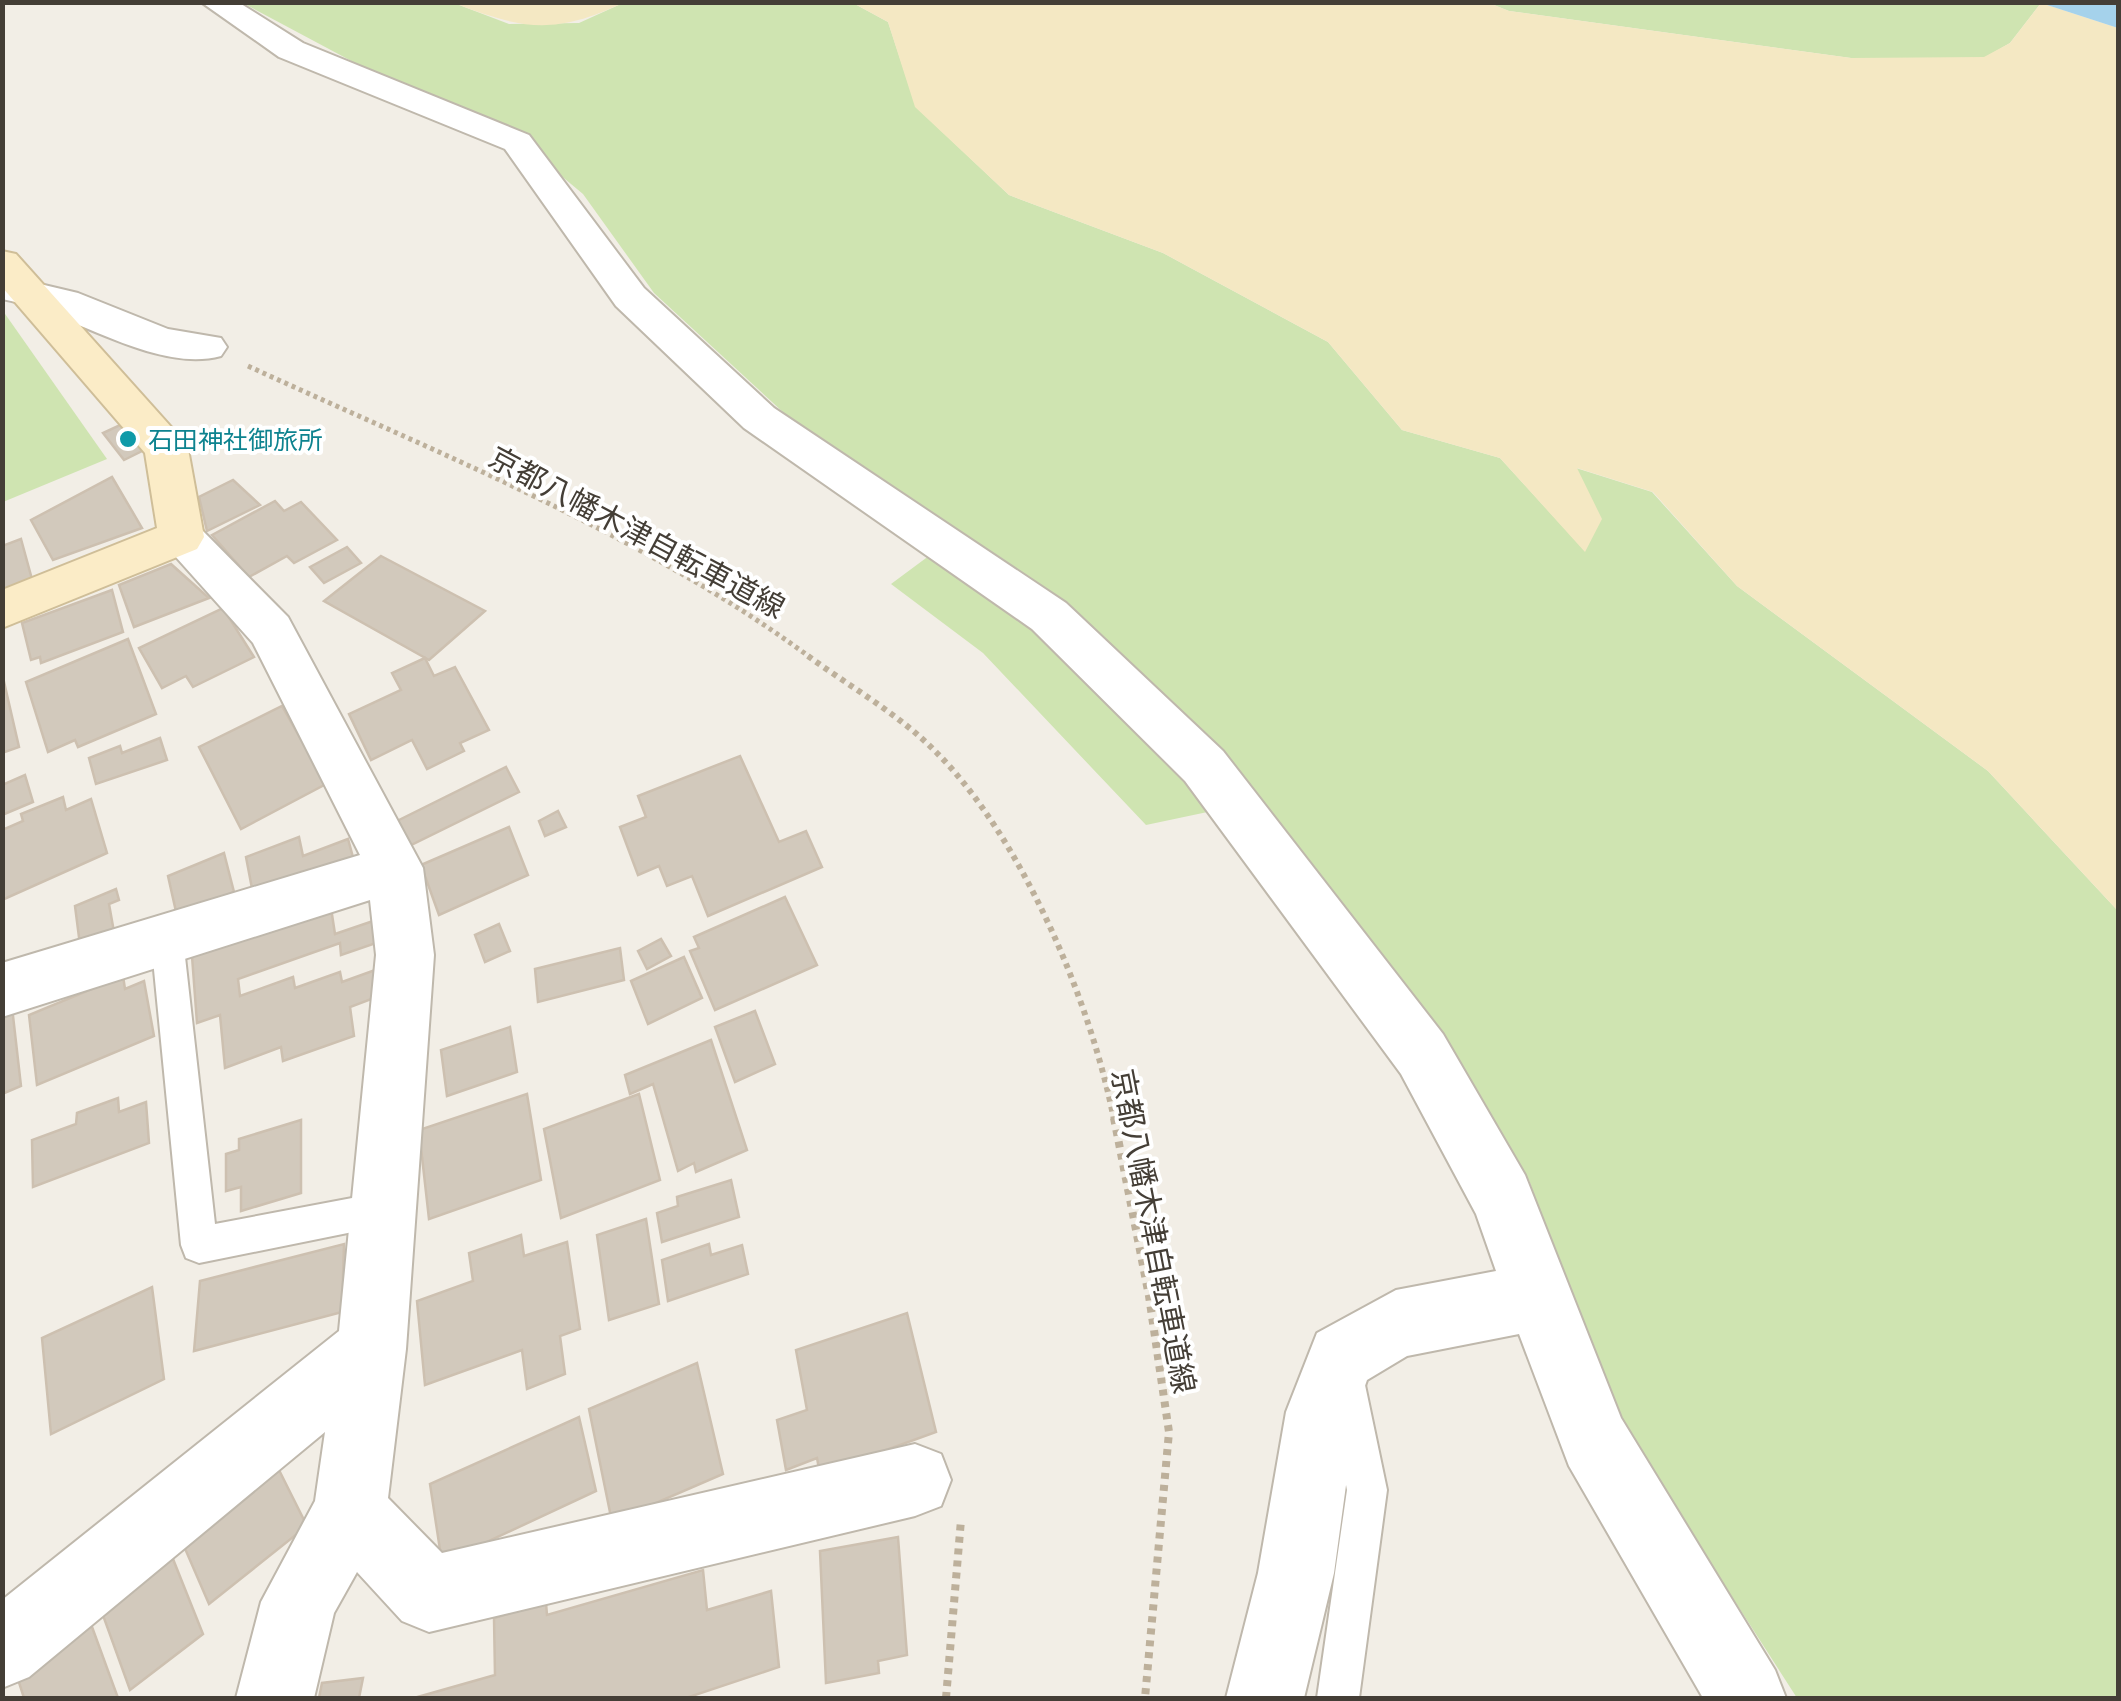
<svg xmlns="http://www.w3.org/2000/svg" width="2121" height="1701" font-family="Mulish,'Noto Sans JP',sans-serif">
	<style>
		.green { fill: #cfe4b1 }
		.sand { fill: #f4e8c3 }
		.water { fill: #a5d2eb }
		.building { fill: #d2c9bc; stroke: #cdc0b0; stroke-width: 2.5 }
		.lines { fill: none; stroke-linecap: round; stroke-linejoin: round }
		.service-casing { stroke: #bfb8ac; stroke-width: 4 }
		.minor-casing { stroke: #bfb8ac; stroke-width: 4 }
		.secondary-casing { stroke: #cfbe98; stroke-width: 4 }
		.path-far2 { stroke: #bdb09b; stroke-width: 5; stroke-dasharray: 4 4; stroke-linecap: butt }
		.path-far1 { stroke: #bdb09b; stroke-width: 6; stroke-dasharray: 5 5; stroke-linecap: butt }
		.path { stroke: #bdb09b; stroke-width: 8; stroke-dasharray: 6 6; stroke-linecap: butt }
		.service { fill: #fff; fill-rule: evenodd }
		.minor { fill: #fff; fill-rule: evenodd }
		.secondary { fill: #fbecc7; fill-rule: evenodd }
		.culture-dot { fill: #0f9aa8; stroke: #fff; stroke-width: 4 }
		.labels { text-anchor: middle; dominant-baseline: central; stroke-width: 8; stroke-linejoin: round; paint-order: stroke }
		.far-culture-label { font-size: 25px; fill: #0d838f; stroke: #fff; text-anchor: start }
		.street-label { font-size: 30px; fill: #443e36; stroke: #fff }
	</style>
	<rect width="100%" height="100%" fill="#f2eee6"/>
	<g class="green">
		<polygon points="243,3 454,3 509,24 579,23 623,3 853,3 888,22 916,107 1009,195 1163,253 1328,342 1402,430 1500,458 1585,551 1576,468 1652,492 1737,586 1988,771 2118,911 2118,1698 1797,1698 1610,1407 1529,1180 1353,918 1217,810 1146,825 983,653 891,584 949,541 810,437 654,293 583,194 505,129 372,72"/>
		<polygon points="1489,3 2039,2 2041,3 2010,43 1984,58 1851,58 1509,11"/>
		<polygon points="3,311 107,459 3,502 2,502"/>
	</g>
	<g class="sand">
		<path d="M454 3H623C554 35 524 30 454 3Z"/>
		<polygon points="853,3 1489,3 1509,11 1851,58 1984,57 2010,43 2041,3 2118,28 2118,911 1988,771 1737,586 1653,492 1577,468 1602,519 1585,552 1500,458 1402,430 1328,342 1163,253 1009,195 915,107 888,22"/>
	</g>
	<polygon class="water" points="2039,3 2118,3 2118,28 2041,3"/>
	<g class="building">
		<polygon points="133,419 154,445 124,460 103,433"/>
		<polygon points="112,477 142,528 53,560 31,520"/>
		<polygon points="233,480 260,505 207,531 199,497"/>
		<polygon points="275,501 284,511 301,502 337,540 294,563 287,556 249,577 212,535"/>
		<polygon points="21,539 33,583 2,594 2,546"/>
		<polygon points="347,547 361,563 324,583 310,567"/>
		<polygon points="381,556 485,611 429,660 324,601"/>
		<polygon points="171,564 209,598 134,627 119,585"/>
		<polygon points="112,590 123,632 41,663 40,657 31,660 22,623"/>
		<polygon points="223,608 254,657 193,687 186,676 162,688 139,648"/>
		<polygon points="128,639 156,714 78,747 75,740 48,752 26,682"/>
		<polygon points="425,658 434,676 455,667 489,730 460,743 464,751 427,769 412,740 371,760 349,714 401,690 392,673"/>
		<polygon points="2,673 19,747 2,753"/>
		<polygon points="282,706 326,784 241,829 199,747"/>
		<polygon points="160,738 167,760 96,784 89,758 120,746 122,753"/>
		<polygon points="740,756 779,842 806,831 822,867 708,916 692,876 667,886 659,866 638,875 620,827 646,817 638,796"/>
		<polygon points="506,767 519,792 409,846 397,821"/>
		<polygon points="25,775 33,802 2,815 2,785"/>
		<polygon points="63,797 66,810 91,799 107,853 2,900 2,830 23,821 21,814"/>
		<polygon points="558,811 566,827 545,836 539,821"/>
		<polygon points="509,827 528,875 439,915 421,865"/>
		<polygon points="299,837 303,856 348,839 354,861 254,899 246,857"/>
		<polygon points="224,853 234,892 177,916 168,876"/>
		<polygon points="116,889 119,900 109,904 114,932 80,945 75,906"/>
		<polygon points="785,897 817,965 715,1010 690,951 699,948 694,937"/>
		<polygon points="331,908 335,934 379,919 382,941 341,955 340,943 238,979 240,996 293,977 295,988 340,972 342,982 378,969 382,995 350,1007 354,1036 283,1061 281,1047 225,1068 220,1015 197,1023 192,956"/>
		<polygon points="499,924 510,951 485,962 475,935"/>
		<polygon points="661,939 671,956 647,969 638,951"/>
		<polygon points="620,948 624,980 538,1002 535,969"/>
		<polygon points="684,957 702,998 648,1024 631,981"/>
		<polygon points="123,976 125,989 144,981 154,1036 37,1085 29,1015"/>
		<polygon points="12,1007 21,1086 2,1094 2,1011"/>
		<polygon points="755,1011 775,1064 735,1082 715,1027"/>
		<polygon points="510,1027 517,1072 447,1096 441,1050"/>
		<polygon points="711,1040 747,1150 696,1172 694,1163 678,1171 653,1084 630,1094 625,1075"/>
		<polygon points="527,1094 541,1180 429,1219 419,1130"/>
		<polygon points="639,1094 660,1180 561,1218 544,1129"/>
		<polygon points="118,1098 119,1112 146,1102 149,1143 33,1187 32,1140 76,1124 77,1113"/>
		<polygon points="301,1120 301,1193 241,1211 241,1187 226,1191 226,1154 239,1150 239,1139"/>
		<polygon points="731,1180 739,1217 662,1242 657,1213 678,1206 677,1197"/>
		<polygon points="646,1219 659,1304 609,1320 597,1235"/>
		<polygon points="521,1235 524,1256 567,1242 580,1329 560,1336 565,1374 527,1389 522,1350 425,1385 417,1301 473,1281 469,1253"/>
		<polygon points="344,1244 342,1312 194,1351 200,1281"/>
		<polygon points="709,1244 711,1255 742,1245 748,1274 668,1301 662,1260"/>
		<polygon points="152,1287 164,1379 51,1434 42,1338"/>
		<polygon points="907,1313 936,1432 820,1474 817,1458 786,1470 777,1420 807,1410 796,1350"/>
		<polygon points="697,1363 723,1474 612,1522 589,1409"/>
		<polygon points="579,1417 596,1491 442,1563 430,1484"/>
		<polygon points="279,1470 307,1526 209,1604 183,1544"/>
		<polygon points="898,1537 907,1655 878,1661 879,1673 826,1683 820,1551"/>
		<polygon points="171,1554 203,1634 130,1690 100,1607"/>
		<polygon points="703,1570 707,1610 771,1591 779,1667 686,1698 414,1698 495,1675 494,1618 546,1603 547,1615"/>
		<polygon points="88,1616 118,1698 24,1698 15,1670"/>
		<polygon points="363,1678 359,1698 319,1698 322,1683"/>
	</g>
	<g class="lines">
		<defs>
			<g id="service">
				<polygon points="167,925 178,929 183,939 215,1224 384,1192 397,1197 402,1210 397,1223 199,1263 186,1258 181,1245 151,939 156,929"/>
				<polygon points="1346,1366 1359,1372 1365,1385 1387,1490 1359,1698 1317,1698 1347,1490 1327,1385 1333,1372"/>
			</g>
			<g id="minor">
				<polygon points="201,2 238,2 303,43 529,135 644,288 774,408 1066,603 1223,751 1443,1034 1525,1175 1621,1418 1775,1670 1786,1698 1703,1698 1569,1466 1519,1334 1407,1356 1367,1380 1356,1412 1334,1573 1304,1698 1226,1698 1258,1573 1286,1412 1317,1333 1396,1290 1496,1271 1476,1214 1401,1074 1185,781 1032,629 744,428 616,306 505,149 279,57"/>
				<path d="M2 275 78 293 168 329 221 338 227 347 221 356C154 374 70 311 2 299Z"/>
				<polygon points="181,520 197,525 288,617 423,868 434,955 406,1349 388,1498 442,1553 915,1444 941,1454 951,1480 941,1506 915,1516 429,1632 402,1621 357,1572 334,1613 314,1698 236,1698 261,1602 315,1501 325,1432 29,1677 2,1688 2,1600 339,1331 376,955 370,900 2,1017 2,963 360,855 253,643 158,537 165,525"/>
			</g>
			<polygon id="secondary" points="2,251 16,254 181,438 188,449 204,537 197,549 2,628 2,590 157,528 145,453 2,287"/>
		</defs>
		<use href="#service" class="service-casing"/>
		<use href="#minor" class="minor-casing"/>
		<use href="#secondary" class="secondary-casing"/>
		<path class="path-far2" d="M248 366C439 454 642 533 811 658"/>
		<path class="path-far1" d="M808 656C849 686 900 715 936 752 1022 838 1091 1002 1114 1120"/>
		<g class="path">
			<polyline points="1114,1118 1149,1296 1169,1432 1145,1698"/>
			<polyline points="946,1698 961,1520"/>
		</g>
		<use href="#service" class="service"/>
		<use href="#minor" class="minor"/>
		<use href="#secondary" class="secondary"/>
	</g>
	<circle class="culture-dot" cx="128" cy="439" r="10"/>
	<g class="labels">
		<g class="far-culture-label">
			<text x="148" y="439">石田神社御旅所</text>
		</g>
		<g class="street-label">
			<text transform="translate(637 532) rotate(28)">京都八幡木津自転車道線</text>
			<text transform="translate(1154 1231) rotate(79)">京都八幡木津自転車道線</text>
		</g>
	</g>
	<rect width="2121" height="1701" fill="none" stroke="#443e36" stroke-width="10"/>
</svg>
